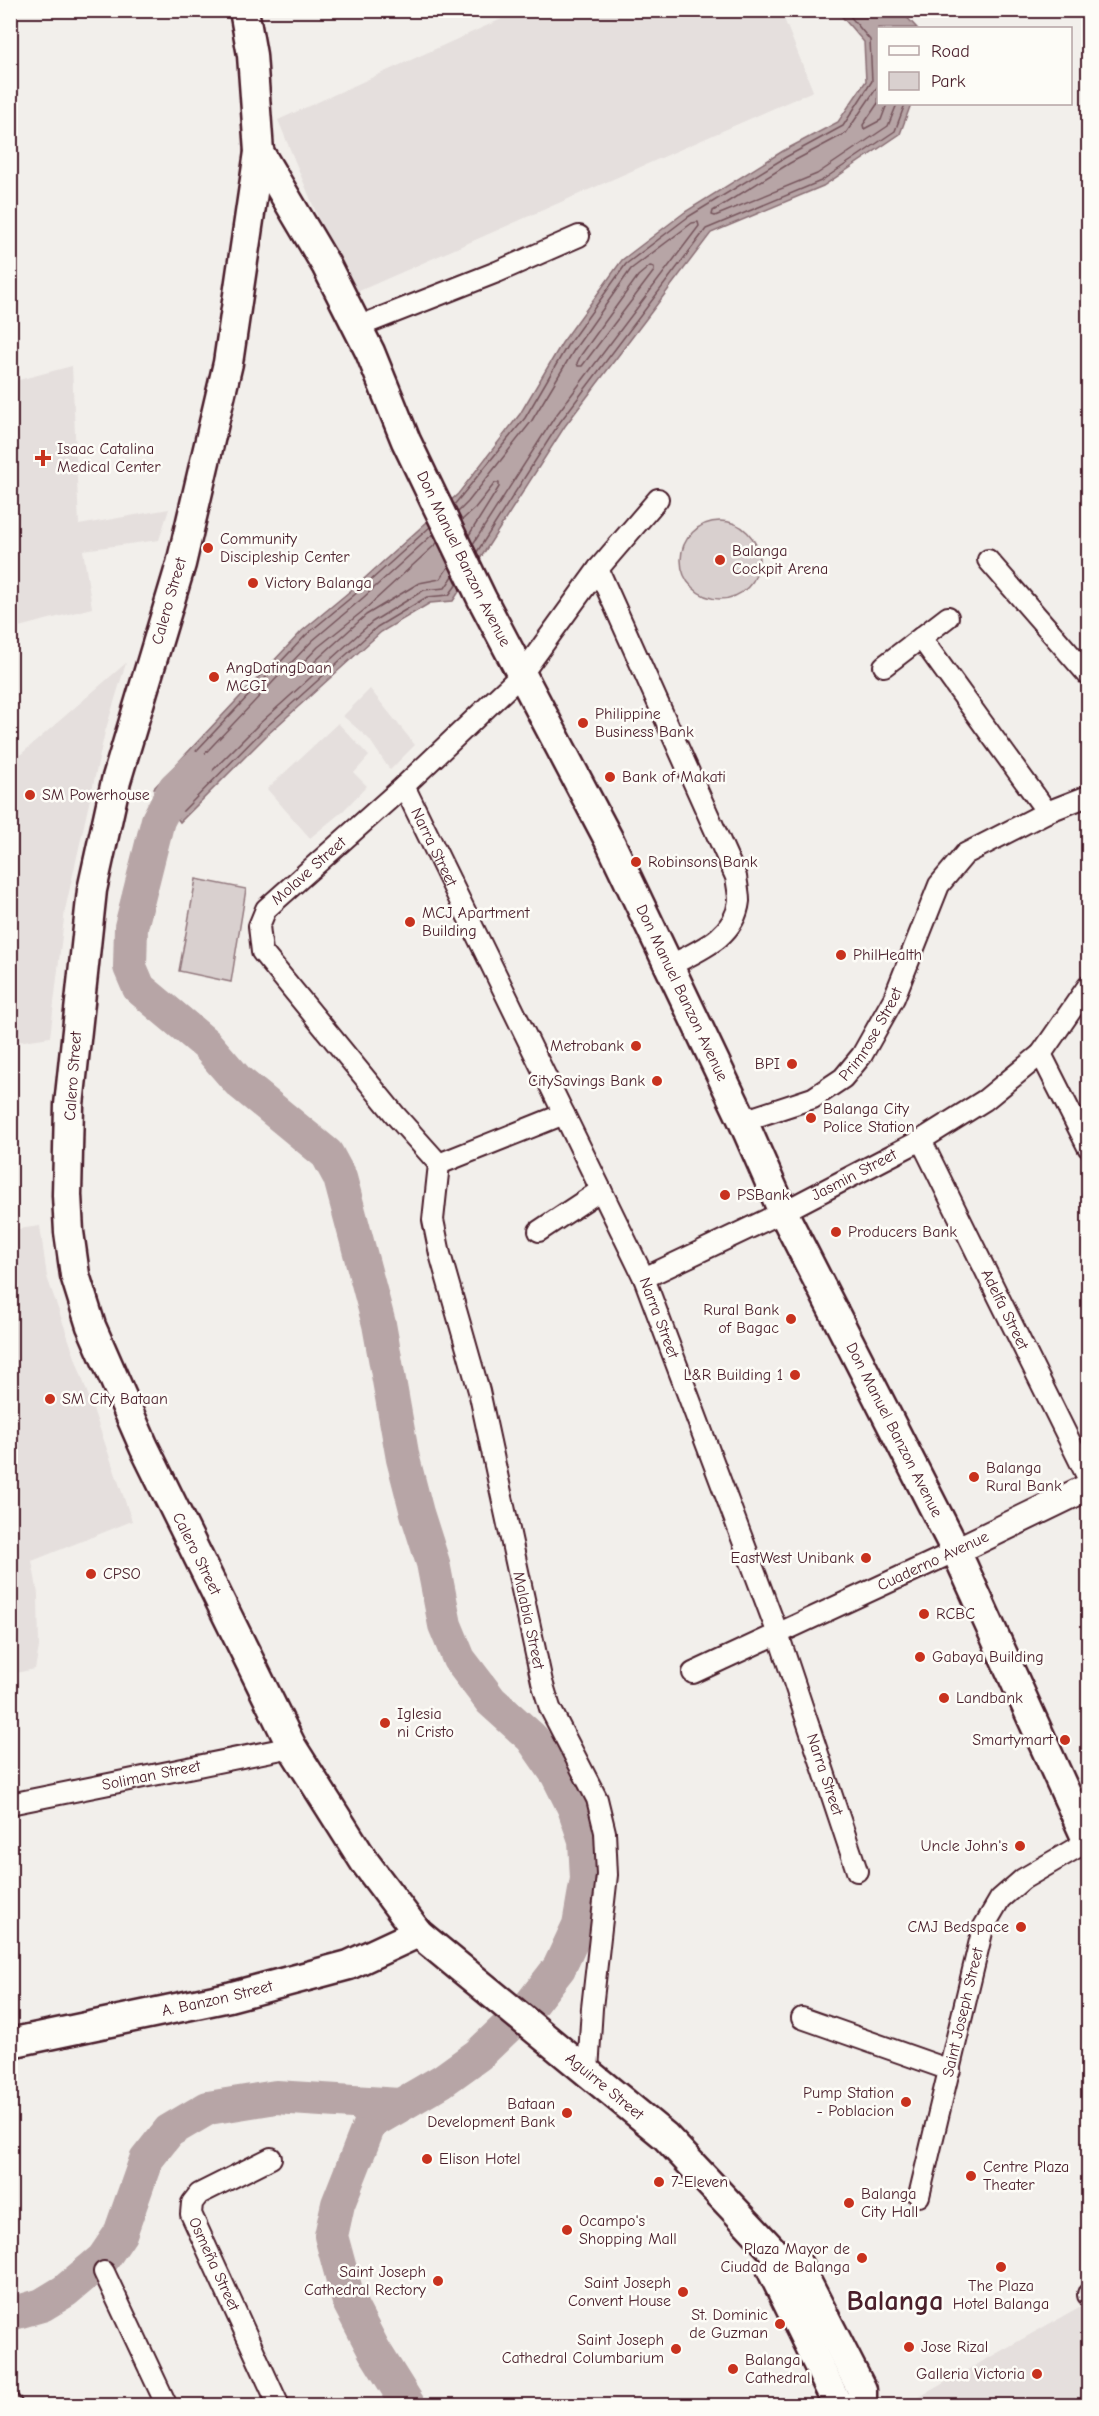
<svg xmlns="http://www.w3.org/2000/svg" width="1099" height="2416" font-family="'Comic Neue',sans-serif">
	<style>
		.built { fill: #e5dfdd }
		.green { fill: #d9d0cf; stroke: #92787d; stroke-width: 1.5 }
		.water { fill: #b7a5a6; stroke: #8b6f75; stroke-width: 1.5 }
		.lines { fill: none; stroke-linecap: round; stroke-linejoin: round }
		.shore { stroke: #76555c; stroke-width: 1.5 }
		.river { stroke: #b7a5a6; stroke-width: 34 }
		.minor-casing { stroke: #4a1f2b; stroke-width: 24 }
		.tertiary-casing { stroke: #4a1f2b; stroke-width: 30 }
		.secondary-casing { stroke: #4a1f2b; stroke-width: 33 }
		.minor { stroke: #fdfcf7; stroke-width: 20 }
		.tertiary { stroke: #fdfcf7; stroke-width: 26 }
		.secondary { stroke: #fdfcf7; stroke-width: 28 }
		.poi-dot { fill: #c8321e; stroke: #fdfcf7; stroke-width: 2 }
		.labels { text-anchor: middle; dominant-baseline: central; stroke-width: 5; stroke-linejoin: round; paint-order: stroke }
		.poi-label { font-size: 16px; fill: #4a1f2b; stroke: #fdfcf7; text-anchor: start }
		.street-label { font-size: 16px; fill: #4a1f2b; stroke: #fdfcf7 }
		.town-label { font-size: 28px; font-weight: bold; fill: #4a1f2b; stroke: #fdfcf7 }
	</style>
	<rect width="100%" height="100%" fill="#f2efeb"/>
	<filter id="ink" filterUnits="userSpaceOnUse"><feTurbulence type="fractalNoise" baseFrequency=".0167" numOctaves="2"/><feDisplacementMap in="SourceGraphic" scale="12" xChannelSelector="R" yChannelSelector="G"/><feConvolveMatrix kernelMatrix="1 2 1 2 8 2 1 2 1" color-interpolation-filters="sRGB"/></filter>
	<g filter="url(#ink)">
		<g class="built">
			<polygon points="519,11 781,11 813,91 350,295 278,120"/>
			<polygon points="72,366 79,525 169,509 159,540 83,550 92,608 11,629 11,382"/>
			<polygon points="126,663 105,732 65,910 50,1037 11,1043 11,760 20,755"/>
			<polygon points="370,689 415,745 390,770 369,739 343,716"/>
			<polygon points="338,723 369,756 354,773 367,786 343,811 310,838 267,789"/>
			<polygon points="40,1226 47,1277 132,1521 32,1561 38,1594 39,1647 35,1669 11,1674 11,1230"/>
			<polygon points="1088,2302 1088,2405 905,2405"/>
		</g>
		<g class="green">
			<circle cx="720" cy="560" r="39"/>
			<polygon points="196,879 246,889 231,982 179,971"/>
		</g>
		<polygon class="water" points="837,11 901,11 917,28 878,28 878,104 911,104 900,134 823,186 711,233 565,426 453,601 430,603 381,632 268,734 180,822 154,788 302,631 355,587 458,494 520,414 562,343 622,260 685,212 783,151 838,122 866,81 864,42"/>
		<g class="lines">
			<g class="shore">
				<polyline points="878,86 846,133 790,163 713,211 712,215 715,216 817,174 888,126 897,104"/>
				<polyline points="878,103 863,125 864,129 881,120 887,104"/>
				<polygon points="650,266 654,267 654,271 582,366 578,366 577,363 581,355 638,276"/>
				<polyline points="454,505 525,418 567,346 626,264 688,217 786,157 843,126 872,81 870,40 845,10"/>
				<polyline points="458,512 468,502 531,422 574,350 631,269 692,223 698,222 699,226 554,418 473,544"/>
				<polyline points="462,520 475,508 495,483 499,483 499,487 469,535"/>
				<polyline points="430,527 359,591 306,635 163,786 163,790 179,811 183,811 264,729 377,627 427,597 449,595 457,584"/>
				<polyline points="433,534 364,597 312,641 173,787 173,790 180,799 184,799 259,724 372,622 424,590 445,588 453,576"/>
				<polyline points="437,543 363,611 318,647 296,670 296,673 301,674 366,615 419,583 440,579 449,566"/>
				<polyline points="477,552 560,422 706,229 821,181 895,131 905,104"/>
			</g>
			<g class="river">
				<polyline points="196,768 175,788 158,820 131,927 130,967 139,988 206,1044 238,1081 327,1154 340,1178 379,1324 403,1459 417,1513 433,1563 445,1625 459,1659 491,1701 532,1738 557,1774 574,1808 585,1840 587,1879 579,1925 559,1968 531,2004 478,2055 442,2081 370,2123 338,2204 331,2236 349,2302 374,2350 409,2406"/>
				<polyline points="10,2311 14,2313 42,2305 65,2291 103,2259 120,2234 146,2160 169,2131 208,2108 276,2097 399,2105"/>
			</g>
			<defs>
				<g id="minor">
					<polyline points="357,327 497,272 579,236"/>
					<polyline points="988,560 1088,675"/>
					<path d="M598 569 736 877C737 884 739 893 739 901 735 938 697 951 669 966"/>
					<polyline points="921,638 1047,812"/>
					<polyline points="884,666 948,617"/>
					<path id="s1" d="M404 786 644 1278 778 1634 857 1871"/>
					<polyline points="1041,1054 1088,1147"/>
					<path id="s2" d="M743 1121 813 1098 843 1078 862 1055 894 998 939 885 965 854 1047 812 1088 796"/>
					<path id="s3" d="M921 1140 1088 1478"/>
					<path id="s4" d="M439 1164 433 1220 440 1254 479 1391 542 1682 550 1708 597 1799 605 1832 607 1875 592 2008 588 2071"/>
					<path id="s5" d="M439 1164 396 1116 262 952 259 926 266 909 404 786 522 674 598 569 658 499"/>
					<polyline points="439,1164 564,1114"/>
					<polyline points="539,1231 601,1190"/>
					<path id="s6" d="M644 1278 783 1212 921 1140 985 1100 1041 1054 1088 986"/>
					<polyline points="693,1673 956,1551"/>
					<path id="s7" d="M10 1804 292 1747"/>
					<polyline points="802,2018 950,2070"/>
					<path id="s8" d="M271 2158 199 2194 192 2203 191 2214 279 2406"/>
					<path id="s9" d="M919 2196 983 1928 1000 1899 1023 1879 1088 1841"/>
					<polyline points="104,2272 167,2406"/>
					<polyline points="1088,2294 1088,2295"/>
					<polyline points="10,2403 12,2406"/>
				</g>
				<polyline id="tertiary" points="956,1551 1088,1487"/>
				<g id="secondary">
					<path id="s10" d="M244 10 252 55 259 152 228 363 181 564 116 781 92 890 69 1105 67 1195 69 1232 75 1275 91 1326 144 1447 292 1747 364 1861 418 1933 665 2136 777 2255 796 2261 862 2390V2406"/>
					<path id="s11" d="M259 152 326 265 370 352 406 441 482 599 610 842 743 1121 783 1212 956 1551 1088 1842"/>
					<path id="s12" d="M10 2043 229 1997 349 1965 418 1933"/>
					<polyline points="777,2255 772,2271 837,2403 843,2406"/>
				</g>
			</defs>
			<use href="#minor" class="minor-casing"/>
			<use href="#tertiary" class="tertiary-casing"/>
			<use href="#secondary" class="secondary-casing"/>
			<use href="#minor" class="minor"/>
			<use href="#tertiary" class="tertiary"/>
			<use href="#secondary" class="secondary"/>
		</g>
	</g>
	<g class="poi-dot">
		<path d="M40 449h6v6h6v6h-6v6h-6v-6h-6v-6h6z"/>
		<circle cx="208" cy="548" r="6"/>
		<circle cx="720" cy="560" r="6"/>
		<circle cx="253" cy="583" r="6"/>
		<circle cx="214" cy="677" r="6"/>
		<circle cx="583" cy="723" r="6"/>
		<circle cx="610" cy="777" r="6"/>
		<circle cx="30" cy="795" r="6"/>
		<circle cx="636" cy="862" r="6"/>
		<circle cx="410" cy="922" r="6"/>
		<circle cx="841" cy="955" r="6"/>
		<circle cx="636" cy="1046" r="6"/>
		<circle cx="792" cy="1064" r="6"/>
		<circle cx="657" cy="1081" r="6"/>
		<circle cx="811" cy="1118" r="6"/>
		<circle cx="725" cy="1195" r="6"/>
		<circle cx="836" cy="1232" r="6"/>
		<circle cx="791" cy="1319" r="6"/>
		<circle cx="795" cy="1375" r="6"/>
		<circle cx="50" cy="1399" r="6"/>
		<circle cx="974" cy="1477" r="6"/>
		<circle cx="866" cy="1558" r="6"/>
		<circle cx="91" cy="1574" r="6"/>
		<circle cx="924" cy="1614" r="6"/>
		<circle cx="920" cy="1657" r="6"/>
		<circle cx="944" cy="1698" r="6"/>
		<circle cx="385" cy="1723" r="6"/>
		<circle cx="1065" cy="1740" r="6"/>
		<circle cx="1020" cy="1846" r="6"/>
		<circle cx="1021" cy="1927" r="6"/>
		<circle cx="906" cy="2102" r="6"/>
		<circle cx="567" cy="2113" r="6"/>
		<circle cx="427" cy="2159" r="6"/>
		<circle cx="971" cy="2176" r="6"/>
		<circle cx="659" cy="2182" r="6"/>
		<circle cx="849" cy="2203" r="6"/>
		<circle cx="567" cy="2230" r="6"/>
		<circle cx="862" cy="2258" r="6"/>
		<circle cx="1001" cy="2267" r="6"/>
		<circle cx="438" cy="2281" r="6"/>
		<circle cx="683" cy="2292" r="6"/>
		<circle cx="780" cy="2324" r="6"/>
		<circle cx="909" cy="2347" r="6"/>
		<circle cx="676" cy="2349" r="6"/>
		<circle cx="733" cy="2369" r="6"/>
		<circle cx="1037" cy="2374" r="6"/>
	</g>
	<g class="labels">
		<g class="poi-label">
			<text x="57" y="449">Isaac Catalina<tspan x="57" dy="18">Medical Center</tspan></text>
			<text x="220" y="539">Community<tspan x="220" dy="18">Discipleship Center</tspan></text>
			<text x="732" y="551">Balanga<tspan x="732" dy="18">Cockpit Arena</tspan></text>
			<text x="265" y="583">Victory Balanga</text>
			<text x="226" y="668">AngDatingDaan<tspan x="226" dy="18">MCGI</tspan></text>
			<text x="595" y="714">Philippine<tspan x="595" dy="18">Business Bank</tspan></text>
			<text x="622" y="777">Bank of Makati</text>
			<text x="42" y="795">SM Powerhouse</text>
			<text x="648" y="862">Robinsons Bank</text>
			<text x="422" y="913">MCJ Apartment<tspan x="422" dy="18">Building</tspan></text>
			<text x="853" y="955">PhilHealth</text>
			<text x="624" y="1046" text-anchor="end">Metrobank</text>
			<text x="780" y="1064" text-anchor="end">BPI</text>
			<text x="645" y="1081" text-anchor="end">CitySavings Bank</text>
			<text x="823" y="1109">Balanga City<tspan x="823" dy="18">Police Station</tspan></text>
			<text x="737" y="1195">PSBank</text>
			<text x="848" y="1232">Producers Bank</text>
			<text x="779" y="1310" text-anchor="end">Rural Bank<tspan x="779" dy="18">of Bagac</tspan></text>
			<text x="783" y="1375" text-anchor="end">L&amp;R Building 1</text>
			<text x="62" y="1399">SM City Bataan</text>
			<text x="986" y="1468">Balanga<tspan x="986" dy="18">Rural Bank</tspan></text>
			<text x="854" y="1558" text-anchor="end">EastWest Unibank</text>
			<text x="103" y="1574">CPSO</text>
			<text x="936" y="1614">RCBC</text>
			<text x="932" y="1657">Gabaya Building</text>
			<text x="956" y="1698">Landbank</text>
			<text x="397" y="1714">Iglesia<tspan x="397" dy="18">ni Cristo</tspan></text>
			<text x="1053" y="1740" text-anchor="end">Smartymart</text>
			<text x="1008" y="1846" text-anchor="end">Uncle John's</text>
			<text x="1009" y="1927" text-anchor="end">CMJ Bedspace</text>
			<text x="894" y="2093" text-anchor="end">Pump Station<tspan x="894" dy="18">- Poblacion</tspan></text>
			<text x="555" y="2104" text-anchor="end">Bataan<tspan x="555" dy="18">Development Bank</tspan></text>
			<text x="439" y="2159">Elison Hotel</text>
			<text x="983" y="2167">Centre Plaza<tspan x="983" dy="18">Theater</tspan></text>
			<text x="671" y="2182">7-Eleven</text>
			<text x="861" y="2194">Balanga<tspan x="861" dy="18">City Hall</tspan></text>
			<text x="579" y="2221">Ocampo's<tspan x="579" dy="18">Shopping Mall</tspan></text>
			<text x="850" y="2249" text-anchor="end">Plaza Mayor de<tspan x="850" dy="18">Ciudad de Balanga</tspan></text>
			<text x="426" y="2272" text-anchor="end">Saint Joseph<tspan x="426" dy="18">Cathedral Rectory</tspan></text>
			<text x="671" y="2283" text-anchor="end">Saint Joseph<tspan x="671" dy="18">Convent House</tspan></text>
			<text x="1001" y="2286" text-anchor="middle">The Plaza<tspan x="1001" dy="18">Hotel Balanga</tspan></text>
			<text x="768" y="2315" text-anchor="end">St. Dominic<tspan x="768" dy="18">de Guzman</tspan></text>
			<text x="664" y="2340" text-anchor="end">Saint Joseph<tspan x="664" dy="18">Cathedral Columbarium</tspan></text>
			<text x="921" y="2347">Jose Rizal</text>
			<text x="745" y="2360">Balanga<tspan x="745" dy="18">Cathedral</tspan></text>
			<text x="1025" y="2374" text-anchor="end">Galleria Victoria</text>
		</g>
		<g class="street-label">
			<text stroke="none"><textPath href="#s11" startOffset="456">Don Manuel Banzon Avenue</textPath></text>
			<text transform="translate(169 601) rotate(-74)">Calero Street</text>
			<text stroke="none"><textPath href="#s1" startOffset="68">Narra Street</textPath></text>
			<text stroke="none"><textPath href="#s5" startOffset="378">Molave Street</textPath></text>
			<text stroke="none"><textPath href="#s11" startOffset="942">Don Manuel Banzon Avenue</textPath></text>
			<text stroke="none"><textPath href="#s2" startOffset="162">Primrose Street</textPath></text>
			<text transform="translate(73 1076) rotate(-86)">Calero Street</text>
			<text stroke="none"><textPath href="#s6" startOffset="234">Jasmin Street</textPath></text>
			<text stroke="none"><textPath href="#s3" startOffset="189">Adelfa Street</textPath></text>
			<text stroke="none"><textPath href="#s1" startOffset="590">Narra Street</textPath></text>
			<text stroke="none"><textPath href="#s11" startOffset="1428">Don Manuel Banzon Avenue</textPath></text>
			<text stroke="none"><textPath href="#s10" startOffset="1592">Calero Street</textPath></text>
			<text transform="translate(933 1561) rotate(-25)">Cuaderno Avenue</text>
			<text stroke="none"><textPath href="#s4" startOffset="468">Malabia Street</textPath></text>
			<text stroke="none"><textPath href="#s1" startOffset="1076">Narra Street</textPath></text>
			<text stroke="none"><textPath href="#s7" startOffset="144">Soliman Street</textPath></text>
			<text stroke="none"><textPath href="#s12" startOffset="212">A. Banzon Street</textPath></text>
			<text stroke="none"><textPath href="#s9" startOffset="189">Saint Joseph Street</textPath></text>
			<text stroke="none"><textPath href="#s10" startOffset="2274">Aguirre Street</textPath></text>
			<text stroke="none"><textPath href="#s8" startOffset="158">Osmeña Street</textPath></text>
		</g>
		<g class="town-label">
			<text x="895" y="2301">Balanga</text>
		</g>
	</g>
	<rect width="1099" height="2416" fill="none" stroke="#fdfcf7" stroke-width="36"/>
	<rect x="18" y="18" width="1063" height="2380" fill="none" stroke="#4a1f2b" stroke-width="2" filter="url(#ink)"/>
	<rect x="877" y="27" width="195" height="78" fill="#fdfcf7" stroke="#b5a4a5" stroke-width="1.5"/>
	<rect x="889" y="46" width="30" height="9" fill="#fdfcf7" stroke="#b5a4a5" stroke-width="1.5"/>
	<text x="931" y="57" font-size="18" fill="#4a1f2b">Road</text>
	<rect x="889" y="72" width="30" height="18" fill="#d9d0cf" stroke="#b5a4a5" stroke-width="1.5"/>
	<text x="931" y="87" font-size="18" fill="#4a1f2b">Park</text>
</svg>
